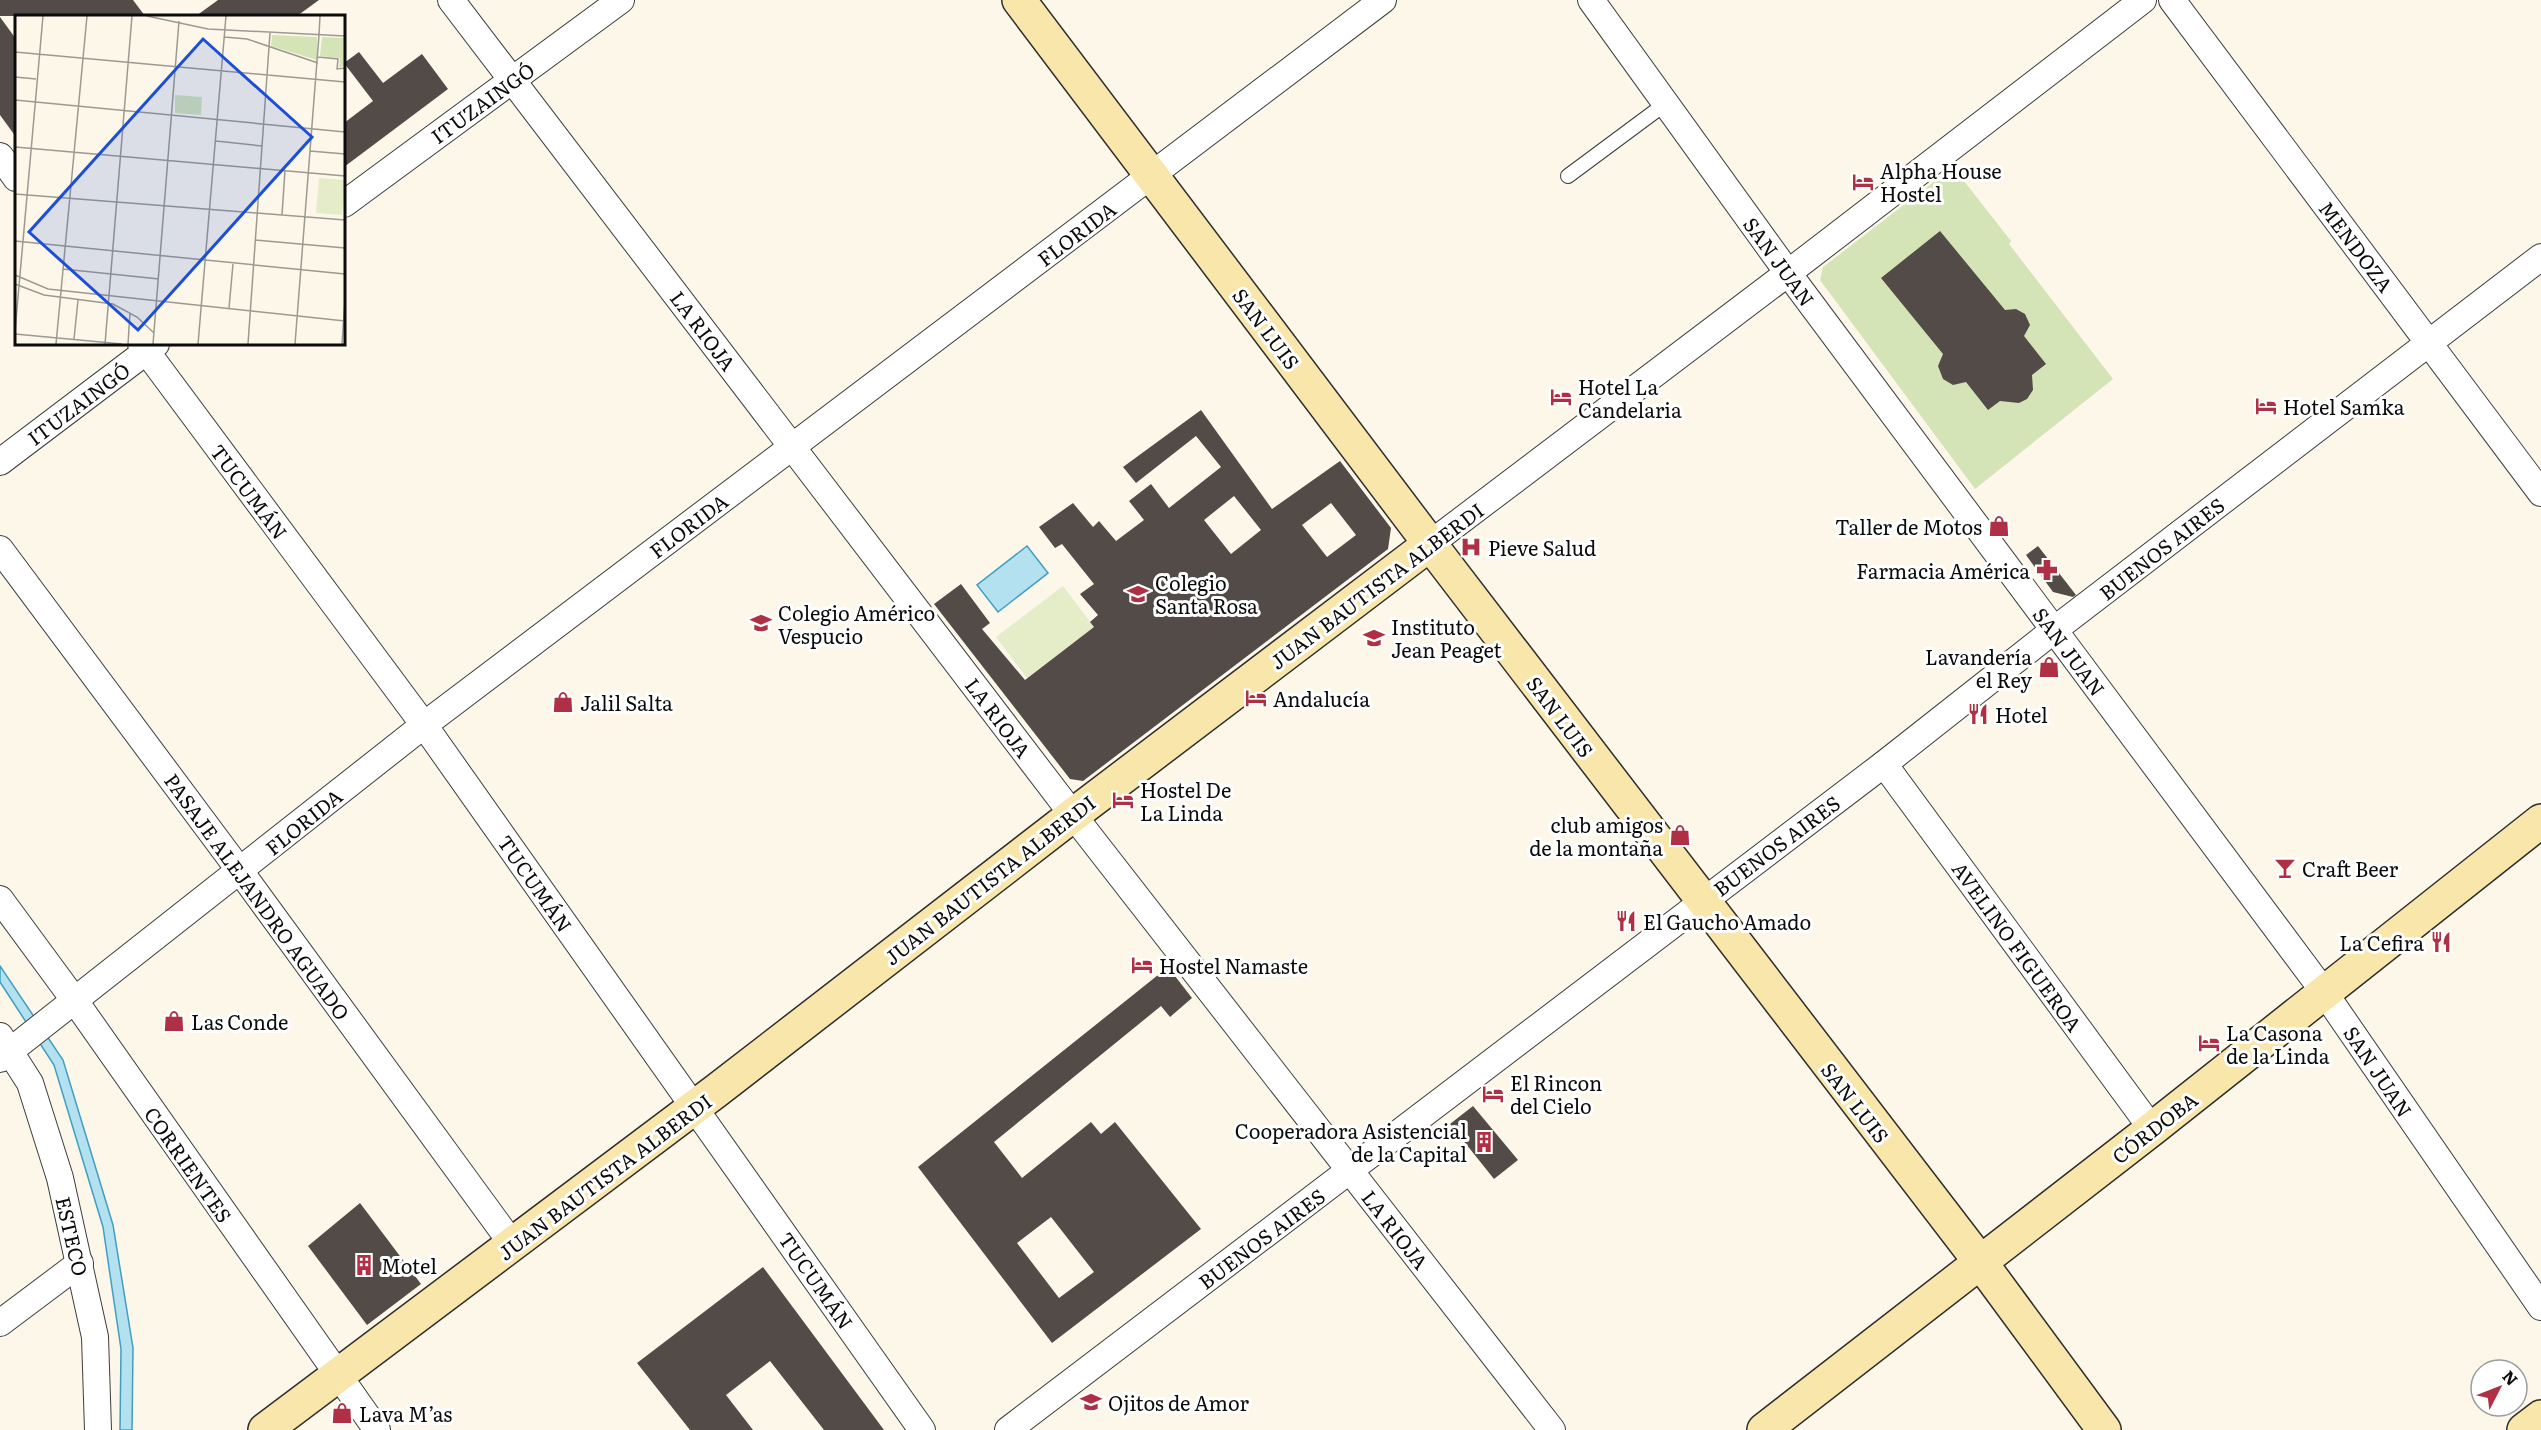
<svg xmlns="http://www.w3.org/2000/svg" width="2541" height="1430" font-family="Literata,serif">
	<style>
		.green { fill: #d4e4b7 }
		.pitch { fill: #e4ecc8 }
		.water { fill: #b3e1f0; stroke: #409ec1; stroke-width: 1.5 }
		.building { fill: #524b48; fill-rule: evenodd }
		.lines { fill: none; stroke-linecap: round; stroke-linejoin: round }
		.lane-casing { stroke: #3e3e3e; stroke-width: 16 }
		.street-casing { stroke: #3e3e3e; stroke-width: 28 }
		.secondary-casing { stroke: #2d2d2d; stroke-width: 36 }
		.lane { stroke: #fff; stroke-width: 14 }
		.street { stroke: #fff; stroke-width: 26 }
		.secondary { stroke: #f8e6aa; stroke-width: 33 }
		.labels { text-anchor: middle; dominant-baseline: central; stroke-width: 6; stroke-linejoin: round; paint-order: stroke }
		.street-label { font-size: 20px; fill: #0b0b0b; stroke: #fff }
		.poi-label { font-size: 20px; fill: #0b0b0b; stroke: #fff; text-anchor: start }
		.inset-road { fill: none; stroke: #9c9991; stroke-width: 1.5 }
		.view { fill: #1d4ed8; fill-opacity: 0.15; stroke: #1d4ed8; stroke-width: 3 }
		.inset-edge { fill: none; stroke: #0b0b0b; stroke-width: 3 }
	</style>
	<rect width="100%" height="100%" fill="#fdf7ea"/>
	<polygon class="green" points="1953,167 2011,241 2009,244 2113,379 1975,489 1820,280 1823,267"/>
	<polygon class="pitch" points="1063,586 1094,627 1027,678 996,637"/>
	<g class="water">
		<polygon points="1027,546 1048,573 998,612 977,585"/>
		<polygon points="0,966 63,1060 113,1225 133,1348 132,1430 120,1430 121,1349 103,1227 54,1065 0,982"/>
	</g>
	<g class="building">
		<polygon points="0,0 133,0 145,16 0,16"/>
		<polygon points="218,0 319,0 297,16 196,16"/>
		<polygon points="0,17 16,39 16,137 0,115"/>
		<polygon points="359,52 383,83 422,54 448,89 344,167 344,123 373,101 344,63"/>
		<polygon points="1940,231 2005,310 2016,309 2025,314 2030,325 2024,336 2046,364 2032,375 2033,390 2027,399 2019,403 2000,401 1988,410 1966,382 1953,385 1943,379 1938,366 1943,354 1881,278"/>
		<path d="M1201 410 1272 509 1340 461 1391 528 1388 549 1083 781 1070 779 934 604 961 584 990 623 982 629 1025 680 1094 627 1090 622 1098 615 1080 594 1094 584 1062 544 1055 548 1039 527 1073 503 1093 527 1099 521 1116 541 1144 520 1129 501 1151 484 1169 508 1221 467 1196 436 1136 483 1123 467ZM1234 496 1261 530 1231 554 1204 520ZM1331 503 1356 535 1327 557 1302 525Z"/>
		<polygon points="2038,546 2076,595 2073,597 2053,592 2026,555"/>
		<path d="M1168 967 1192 998 1170 1017 1161 1006 994 1142 1022 1178 1091 1122 1101 1134 1115 1122 1201 1229 1052 1343 918 1167ZM1051 1217 1094 1272 1059 1298 1017 1243Z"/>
		<polygon points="1473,1106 1518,1160 1494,1179 1450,1124"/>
		<polygon points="360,1203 421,1284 367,1325 308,1246"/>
		<polygon points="763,1267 884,1430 824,1430 770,1361 726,1395 753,1430 690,1430 637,1363"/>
	</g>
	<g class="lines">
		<defs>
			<polyline id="lane" points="1568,176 1665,104"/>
			<g id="street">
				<polyline points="451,0 1073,815 1552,1430"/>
				<polyline points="1591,0 1788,273 2324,992 2541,1307"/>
				<polyline points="2172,0 2541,493"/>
				<polyline points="0,156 16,178"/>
				<polyline points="344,204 621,0"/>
				<polyline points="141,344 424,725 922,1430"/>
				<polyline points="0,462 156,344"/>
				<polyline points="1430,544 1788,273 2143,0"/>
				<polyline points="0,549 240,871 513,1245"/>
				<polyline points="1884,764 2152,1129"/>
				<polyline points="0,899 75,1001 377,1430"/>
				<polyline points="0,1036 30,1083 60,1178 95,1337 98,1430"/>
				<polyline points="0,1059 424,725 1383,0"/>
				<polyline points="0,1323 80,1263"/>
				<polyline points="1008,1430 1884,764 2054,630 2541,257"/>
			</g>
			<g id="secondary">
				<polyline points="1019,0 1430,544 1981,1263 2104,1430"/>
				<polyline points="265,1430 716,1091 1073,815 1430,544"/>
				<polyline points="1764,1430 2152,1129 2541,821"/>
				<polyline points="2524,1430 2541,1417"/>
			</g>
		</defs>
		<use href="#lane" class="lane-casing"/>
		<use href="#street" class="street-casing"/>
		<use href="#secondary" class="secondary-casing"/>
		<use href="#lane" class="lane"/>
		<use href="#street" class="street"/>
		<use href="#secondary" class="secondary"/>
	</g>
	<defs>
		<symbol id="hotel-bare" viewBox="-9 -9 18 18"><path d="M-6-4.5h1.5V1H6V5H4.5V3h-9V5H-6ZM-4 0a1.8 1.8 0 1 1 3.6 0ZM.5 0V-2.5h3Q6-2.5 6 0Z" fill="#af2f45" stroke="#fff" stroke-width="2.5" paint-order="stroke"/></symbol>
		<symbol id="shop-bare" viewBox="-9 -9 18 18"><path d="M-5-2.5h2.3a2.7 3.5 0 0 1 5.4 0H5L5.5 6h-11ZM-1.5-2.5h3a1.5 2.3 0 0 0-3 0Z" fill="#af2f45" stroke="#fff" stroke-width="2.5" paint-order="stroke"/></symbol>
		<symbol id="hospital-bare" viewBox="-9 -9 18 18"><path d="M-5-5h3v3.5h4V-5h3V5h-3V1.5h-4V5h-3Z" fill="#af2f45" stroke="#fff" stroke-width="2.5" paint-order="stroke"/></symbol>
		<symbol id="pharmacy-bare" viewBox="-9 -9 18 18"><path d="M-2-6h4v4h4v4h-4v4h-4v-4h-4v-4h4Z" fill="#af2f45" stroke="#fff" stroke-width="2.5" paint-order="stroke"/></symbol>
		<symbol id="school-bare" viewBox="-9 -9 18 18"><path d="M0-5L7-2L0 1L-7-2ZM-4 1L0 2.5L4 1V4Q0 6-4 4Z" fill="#af2f45" stroke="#fff" stroke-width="2.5" paint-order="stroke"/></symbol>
		<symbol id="restaurant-bare" viewBox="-9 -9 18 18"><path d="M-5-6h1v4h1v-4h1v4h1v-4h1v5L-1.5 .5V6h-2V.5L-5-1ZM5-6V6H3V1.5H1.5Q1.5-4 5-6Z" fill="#af2f45" stroke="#fff" stroke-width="2.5" paint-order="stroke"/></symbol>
		<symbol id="bar-bare" viewBox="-9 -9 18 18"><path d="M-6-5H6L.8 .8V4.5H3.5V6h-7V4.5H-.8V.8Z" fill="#af2f45" stroke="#fff" stroke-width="2.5" paint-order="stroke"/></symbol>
		<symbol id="building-bare" viewBox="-9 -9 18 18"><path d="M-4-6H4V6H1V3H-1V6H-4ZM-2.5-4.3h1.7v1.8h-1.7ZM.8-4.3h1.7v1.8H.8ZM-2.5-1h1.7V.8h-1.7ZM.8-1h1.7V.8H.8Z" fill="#af2f45" stroke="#fff" stroke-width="2.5" paint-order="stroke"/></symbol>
	</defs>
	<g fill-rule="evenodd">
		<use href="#hotel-bare" x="1848" y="167" width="30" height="30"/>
		<use href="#hotel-bare" x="1546" y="382" width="30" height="30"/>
		<use href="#hotel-bare" x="2251" y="391" width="30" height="30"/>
		<use href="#shop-bare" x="1984" y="511" width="30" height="30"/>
		<use href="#hospital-bare" x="1456" y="532" width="30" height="30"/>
		<use href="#pharmacy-bare" x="2032" y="555" width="30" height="30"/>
		<use href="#school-bare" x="1123" y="579" width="30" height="30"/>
		<use href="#school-bare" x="746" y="608" width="30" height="30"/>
		<use href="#school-bare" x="1359" y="623" width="30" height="30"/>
		<use href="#shop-bare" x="2034" y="652" width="30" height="30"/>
		<use href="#hotel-bare" x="1241" y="683" width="30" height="30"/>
		<use href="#shop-bare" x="548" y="687" width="30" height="30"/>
		<use href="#restaurant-bare" x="1963" y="699" width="30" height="30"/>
		<use href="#hotel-bare" x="1108" y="785" width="30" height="30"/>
		<use href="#shop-bare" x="1665" y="820" width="30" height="30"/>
		<use href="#bar-bare" x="2270" y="853" width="30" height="30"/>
		<use href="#restaurant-bare" x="1611" y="906" width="30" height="30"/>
		<use href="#restaurant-bare" x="2426" y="927" width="30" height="30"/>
		<use href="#hotel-bare" x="1127" y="950" width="30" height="30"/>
		<use href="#shop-bare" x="159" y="1006" width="30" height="30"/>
		<use href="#hotel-bare" x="2194" y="1028" width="30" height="30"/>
		<use href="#hotel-bare" x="1478" y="1079" width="30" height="30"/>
		<use href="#building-bare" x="1469" y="1127" width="30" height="30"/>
		<use href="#building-bare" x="349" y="1250" width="30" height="30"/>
		<use href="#school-bare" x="1076" y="1387" width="30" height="30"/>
		<use href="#shop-bare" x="327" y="1398" width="30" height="30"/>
	</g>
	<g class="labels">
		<g class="street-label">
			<text transform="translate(482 102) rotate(-36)">ITUZAINGÓ</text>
			<text transform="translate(1076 233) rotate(-37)">FLORIDA</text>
			<text transform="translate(2357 246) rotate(53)">MENDOZA</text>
			<text transform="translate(1780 261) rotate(54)">SAN JUAN</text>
			<text transform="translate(1267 328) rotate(53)">SAN LUIS</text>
			<text transform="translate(704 330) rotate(53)">LA RIOJA</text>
			<text transform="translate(78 403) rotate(-37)">ITUZAINGÓ</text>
			<text transform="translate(250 491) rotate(53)">TUCUMÁN</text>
			<text transform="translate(688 525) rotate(-37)">FLORIDA</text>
			<text transform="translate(2161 548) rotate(-38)">BUENOS AIRES</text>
			<text transform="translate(1376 585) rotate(-37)">JUAN BAUTISTA ALBERDI</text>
			<text transform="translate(2070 651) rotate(53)">SAN JUAN</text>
			<text transform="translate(1561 716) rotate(53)">SAN LUIS</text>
			<text transform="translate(999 717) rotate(53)">LA RIOJA</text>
			<text transform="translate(303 821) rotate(-39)">FLORIDA</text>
			<text transform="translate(1776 845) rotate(-37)">BUENOS AIRES</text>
			<text transform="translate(989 879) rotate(-38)">JUAN BAUTISTA ALBERDI</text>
			<text transform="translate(536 883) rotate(55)">TUCUMÁN</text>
			<text transform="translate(258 896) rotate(54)">PASAJE ALEJANDRO AGUADO</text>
			<text transform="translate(2018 946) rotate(54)">AVELINO FIGUEROA</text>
			<text transform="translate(2379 1071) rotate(56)">SAN JUAN</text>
			<text transform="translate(1856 1102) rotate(52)">SAN LUIS</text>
			<text transform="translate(2154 1127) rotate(-38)">CÓRDOBA</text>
			<text transform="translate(189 1164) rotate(55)">CORRIENTES</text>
			<text transform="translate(604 1176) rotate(-37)">JUAN BAUTISTA ALBERDI</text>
			<text transform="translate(1396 1229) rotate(52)">LA RIOJA</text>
			<text transform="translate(73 1236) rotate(77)">ESTECO</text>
			<text transform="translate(1261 1238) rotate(-37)">BUENOS AIRES</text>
			<text transform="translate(817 1280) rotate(55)">TUCUMÁN</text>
		</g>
		<g class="poi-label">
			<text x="1880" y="170">Alpha House<tspan x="1880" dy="23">Hostel</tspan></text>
			<text x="1578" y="386">Hotel La<tspan x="1578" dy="23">Candelaria</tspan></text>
			<text x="2283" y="406">Hotel Samka</text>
			<text x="1982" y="526" text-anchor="end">Taller de Motos</text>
			<text x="1488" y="547">Pieve Salud</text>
			<text x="2030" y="570" text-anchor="end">Farmacia América</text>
			<text x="1155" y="582">Colegio<tspan x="1155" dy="23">Santa Rosa</tspan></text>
			<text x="778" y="612">Colegio Américo<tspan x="778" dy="23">Vespucio</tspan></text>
			<text x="1391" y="626">Instituto<tspan x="1391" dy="23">Jean Peaget</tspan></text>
			<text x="2032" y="656" text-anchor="end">Lavandería<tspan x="2032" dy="23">el Rey</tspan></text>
			<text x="1273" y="698">Andalucía</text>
			<text x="580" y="702">Jalil Salta</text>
			<text x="1995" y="714">Hotel</text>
			<text x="1140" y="789">Hostel De<tspan x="1140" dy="23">La Linda</tspan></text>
			<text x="1663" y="824" text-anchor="end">club amigos<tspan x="1663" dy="23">de la montaña</tspan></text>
			<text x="2302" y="868">Craft Beer</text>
			<text x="1643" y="921">El Gaucho Amado</text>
			<text x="2424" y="942" text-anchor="end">La Cefira</text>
			<text x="1159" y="965">Hostel Namaste</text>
			<text x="191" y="1021">Las Conde</text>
			<text x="2226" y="1032">La Casona<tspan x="2226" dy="23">de la Linda</tspan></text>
			<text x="1510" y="1082">El Rincon<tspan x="1510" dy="23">del Cielo</tspan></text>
			<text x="1467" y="1130" text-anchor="end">Cooperadora Asistencial<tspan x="1467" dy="23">de la Capital</tspan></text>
			<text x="381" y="1265">Motel</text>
			<text x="1108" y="1402">Ojitos de Amor</text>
			<text x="359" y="1413">Lava M’as</text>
		</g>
	</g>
	<g transform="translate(15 15)">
		<rect width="330" height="330" fill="#fdf7ea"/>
		<path d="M257 20 302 22V45L256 31ZM307 22 330 23V51L324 52 325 43 305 41ZM160 80 187 82 186 100 160 98Z" fill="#d4e4b7"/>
		<path d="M304 163 330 165 327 200 301 198Z" fill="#e4ecc8"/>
		<path class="inset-road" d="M132 1 193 14 330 21M304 20 305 1M209 22 232 24 303 48M0 37 330 67M303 42 323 44 322 54 330 53M0 62 21 64M0 85 330 117M201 126 247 131M0 132 330 161M295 136 330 139M0 179 330 205M267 200 270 155M240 225 330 233M0 226 330 259M48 254 144 264M0 260 33 274 330 306M0 269 29 280 98 289 122 302 139 318M214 293 218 249M0 316 28 1M0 319 107 329M59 324 63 285M41 329 72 1M90 329 117 1M113 329 115 298M138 329 164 6M183 329 211 1M233 329 255 18M280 329 304 20M327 329 330 285"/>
		<path class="view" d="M188 24 297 122 123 315 14 217Z"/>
		<rect width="330" height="330" class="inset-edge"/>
	</g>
	<g transform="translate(2499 1388) rotate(48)"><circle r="28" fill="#ffffff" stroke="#9d9d9d" stroke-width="1.5"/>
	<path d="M0-4.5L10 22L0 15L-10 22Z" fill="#af2f45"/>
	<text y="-9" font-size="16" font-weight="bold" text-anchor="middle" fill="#0b0b0b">N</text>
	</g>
</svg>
